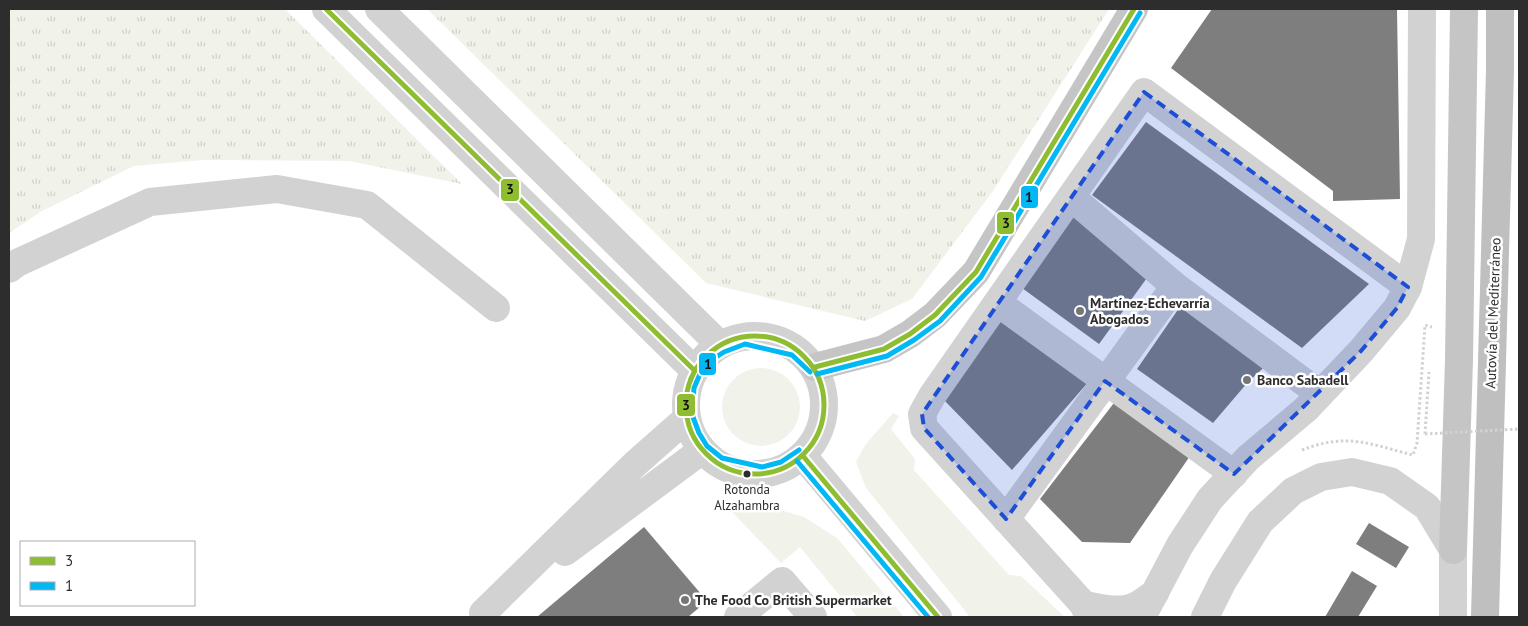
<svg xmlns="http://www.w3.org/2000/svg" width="1528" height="626" font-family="'PT Sans',sans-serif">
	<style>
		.grass { fill: url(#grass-tufts) }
		.green { fill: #f1f3eb }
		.building { fill: #7e7e7e }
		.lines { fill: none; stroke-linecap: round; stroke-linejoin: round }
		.path { stroke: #d2d2d2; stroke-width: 3; stroke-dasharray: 2.5 2.5; stroke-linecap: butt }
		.minor { stroke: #d2d2d2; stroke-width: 28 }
		.major { stroke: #c5c5c5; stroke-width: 28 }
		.highway { stroke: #bfbfbf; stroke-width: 28 }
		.path-bridge { stroke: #d2d2d2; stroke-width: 3; stroke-dasharray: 2.5 2.5; stroke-linecap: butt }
		.bus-1-casing { stroke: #fff; stroke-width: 9 }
		.bus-2-casing { stroke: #fff; stroke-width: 9 }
		.bus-1 { stroke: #8fbd32; stroke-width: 5 }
		.bus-2 { stroke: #02b8f4; stroke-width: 5 }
		.marked { fill: #1d4ed8; fill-opacity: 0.2; stroke: #1d4ed8; stroke-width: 4; stroke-dasharray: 10 6; stroke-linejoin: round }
		.poi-dot { fill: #767676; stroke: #fff; stroke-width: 2 }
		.bus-dot { fill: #2d2d2d; stroke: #fff; stroke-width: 2 }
		.labels { text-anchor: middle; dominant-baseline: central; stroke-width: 5; stroke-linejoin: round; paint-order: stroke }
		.bus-label { font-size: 13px; fill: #2d2d2d; stroke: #fff }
		.poi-label { font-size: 14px; font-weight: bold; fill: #2d2d2d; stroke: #fff; text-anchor: start }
		.street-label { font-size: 14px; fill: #2d2d2d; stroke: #fff }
		.line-badge { stroke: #fff; stroke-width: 2 }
		.pale-badge-label { font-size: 14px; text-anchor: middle; font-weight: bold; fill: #111 }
	</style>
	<defs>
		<pattern id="grass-tufts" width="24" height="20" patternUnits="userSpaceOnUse" patternTransform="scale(1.25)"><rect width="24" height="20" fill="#f1f3eb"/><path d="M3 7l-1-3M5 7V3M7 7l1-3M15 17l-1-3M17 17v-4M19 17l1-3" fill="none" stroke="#cfd1ca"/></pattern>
	</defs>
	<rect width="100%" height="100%" fill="#fff"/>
	<g class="grass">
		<polygon points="9,9 285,9 462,184 349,161 203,160 134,166 42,211 9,233"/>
		<polygon points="427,9 1109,9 993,191 912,299 865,321 706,283"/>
	</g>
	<g class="green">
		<circle cx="761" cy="407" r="39"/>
		<polygon points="893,413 899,416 891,429 915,459 914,470 1009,575 1021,576 1065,617 970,617 866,488 856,462 865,445"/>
		<polygon points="729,509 777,509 804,517 837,538 904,617 857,617 800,547 781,563"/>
	</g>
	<g class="building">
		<polygon points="1212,9 1397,9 1400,199 1333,201 1333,191 1171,68"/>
		<polygon points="1146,122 1369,284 1302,348 1092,195"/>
		<polygon points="1074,215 1152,271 1099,344 1022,288"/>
		<polygon points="1186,298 1272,360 1248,382 1213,423 1137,369"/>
		<polygon points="1004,317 1090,380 1012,470 943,399"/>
		<polygon points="1117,399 1190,456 1130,543 1082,542 1040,499"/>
		<polygon points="1369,523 1409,547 1396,568 1356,544"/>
		<polygon points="644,527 707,601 688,617 537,617"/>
		<polygon points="1352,571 1377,586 1358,617 1325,617"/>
	</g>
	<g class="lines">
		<g class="path">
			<polyline points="1425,434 1429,372"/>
			<path d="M1302 450C1315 445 1329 441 1344 441 1365 440 1392 450 1413 455L1417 443 1425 325 1432 327"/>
		</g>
		<g class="minor">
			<polyline points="326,9 694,370"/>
			<polyline points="379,9 720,345"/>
			<polyline points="1071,197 1175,286 1320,394"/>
			<polyline points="9,269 17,263 150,202 277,189 367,205 496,308"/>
			<polyline points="998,303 1234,474"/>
			<circle cx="755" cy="405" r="69"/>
			<polyline points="803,456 938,617"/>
			<polyline points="1006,519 1175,286"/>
			<polyline points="565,552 701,451"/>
			<path d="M1083 604C1097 608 1121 613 1135 606 1142 603 1149 597 1155 593"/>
			<polyline points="483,613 635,464 686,419"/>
			<polyline points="738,617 782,581 813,617"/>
			<polyline points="1089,617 1083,604 924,428 922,414 932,396 1144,92 1408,287"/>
			<polyline points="1142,617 1180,545 1210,499 1248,458 1306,409 1361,351 1397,308 1408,287 1421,239 1422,9"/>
			<polyline points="1205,617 1223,581 1260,522 1293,491 1321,477 1352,472 1390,481 1427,507 1453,550 1453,617"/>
		</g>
		<g class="major">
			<polyline points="815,367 884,349 910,334 935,315 976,272 1134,9"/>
			<polyline points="1453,550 1459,360 1464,9"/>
		</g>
		<polyline class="highway" points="1485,617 1500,70 1500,9"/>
		<polyline class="path-bridge" points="1425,434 1519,429"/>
		<defs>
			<g id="bus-1">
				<polyline points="326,9 694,370"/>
				<circle cx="755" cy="405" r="69"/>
				<polyline points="815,367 884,349 910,334 935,315 976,272 1134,9"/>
				<polyline points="803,456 938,617"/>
			</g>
			<g id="bus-2">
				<polyline points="817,374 887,356 914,340 940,321 981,277 1140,13"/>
				<polyline points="799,450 781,462 762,467 722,458 707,446 699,433 693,417 693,403 694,388 700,374 710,361 724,352 745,344 792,355 810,372"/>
				<polyline points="797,461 928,617"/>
			</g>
		</defs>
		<use href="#bus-1" class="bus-1-casing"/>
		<use href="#bus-2" class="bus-2-casing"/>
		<use href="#bus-1" class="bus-1"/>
		<use href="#bus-2" class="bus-2"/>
	</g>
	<path class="marked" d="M1144 92 1408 287 1397 308 1361 351 1234 474 1105 381 1006 519 924 428 922 414Z"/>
	<g class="poi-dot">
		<circle cx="1080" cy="311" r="5"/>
		<circle cx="1247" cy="380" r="5"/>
		<circle cx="685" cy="600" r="5"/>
	</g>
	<circle class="bus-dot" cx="747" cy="474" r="4.5"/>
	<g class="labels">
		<g class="bus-label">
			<text x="747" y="489">Rotonda<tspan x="747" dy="16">Alzahambra</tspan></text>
		</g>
		<g class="poi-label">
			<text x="1090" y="303">Martínez-Echevarría<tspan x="1090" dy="16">Abogados</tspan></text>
			<text x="1257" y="380">Banco Sabadell</text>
			<text x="695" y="600">The Food Co British Supermarket</text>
		</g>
		<g class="street-label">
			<text transform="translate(1493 313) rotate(-88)">Autovía del Mediterráneo</text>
		</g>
	</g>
	<g class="line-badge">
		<rect x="500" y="178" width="20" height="24" rx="5" fill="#8fbd32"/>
		<rect x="1020" y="185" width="19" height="24" rx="5" fill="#02b8f4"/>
		<rect x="996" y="211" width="19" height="24" rx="5" fill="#8fbd32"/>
		<rect x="698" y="352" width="19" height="24" rx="5" fill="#02b8f4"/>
		<rect x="676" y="393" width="20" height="24" rx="5" fill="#8fbd32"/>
	</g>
	<g class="pale-badge-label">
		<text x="510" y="194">3</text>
		<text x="1029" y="202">1</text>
		<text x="1006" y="228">3</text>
		<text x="708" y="369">1</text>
		<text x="686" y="410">3</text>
	</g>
	<rect width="1528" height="626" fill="none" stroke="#2d2d2d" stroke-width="20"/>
	<rect x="20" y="541" width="175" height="65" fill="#ffffff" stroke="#ababab"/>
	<rect x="30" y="557" width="25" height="8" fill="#8fbd32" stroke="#ababab"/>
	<text x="65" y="566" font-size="15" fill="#2d2d2d">3</text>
	<rect x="30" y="582" width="25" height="8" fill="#02b8f4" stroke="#ababab"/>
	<text x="65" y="591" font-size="15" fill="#2d2d2d">1</text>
</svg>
